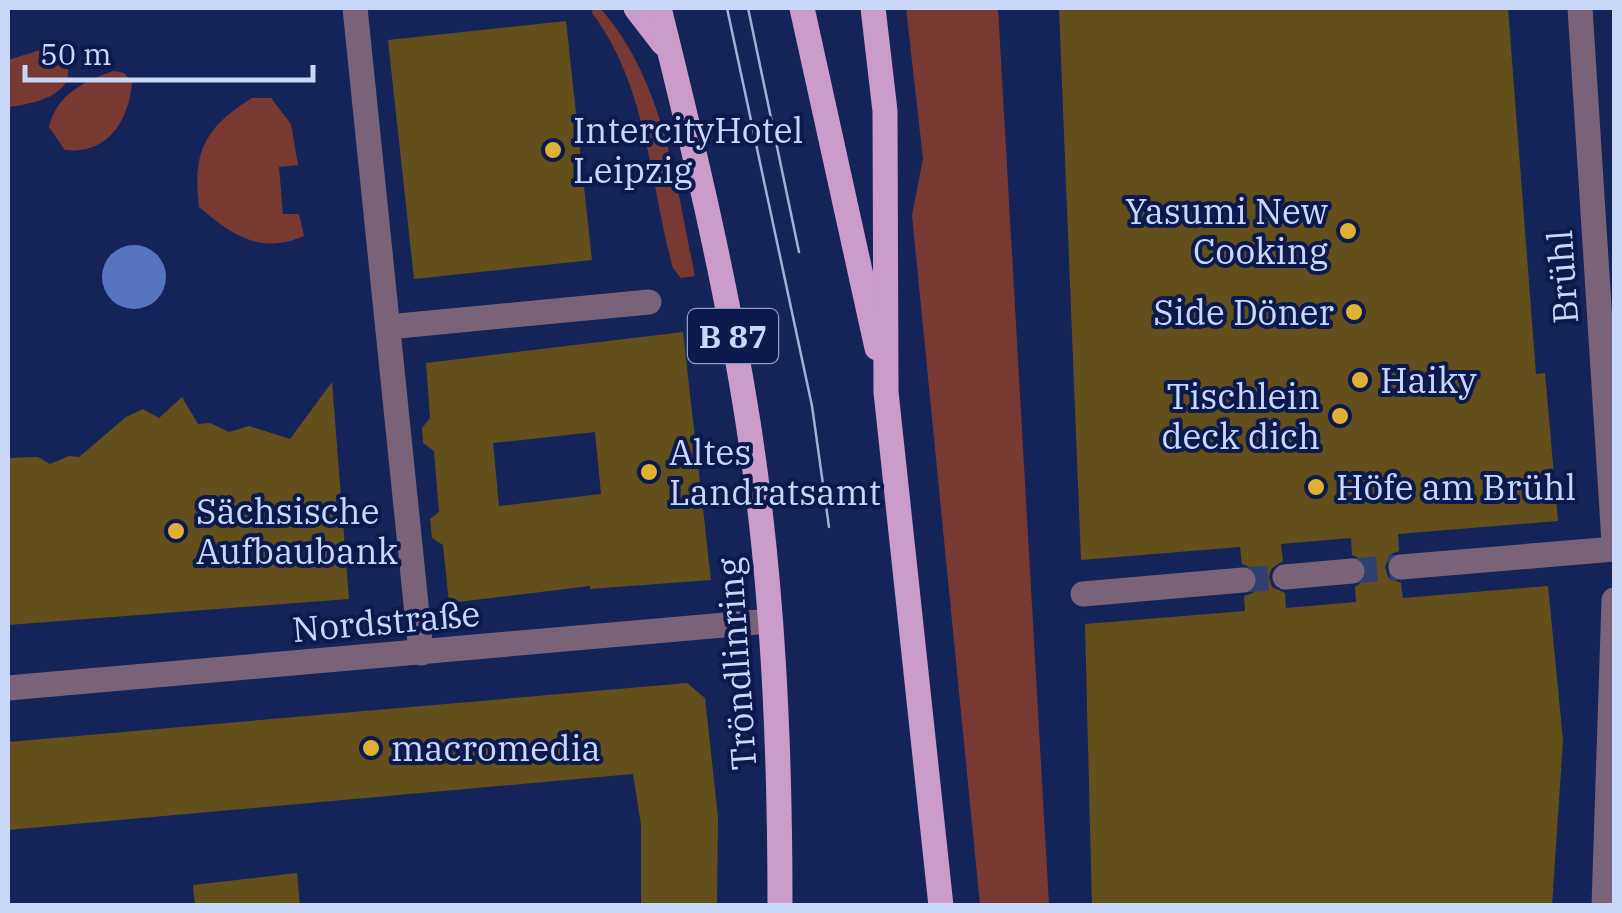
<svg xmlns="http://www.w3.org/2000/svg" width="1622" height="913" font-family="'IBM Plex Serif',serif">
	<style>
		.green { fill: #783933 }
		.water { fill: #5774c1 }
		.building { fill: #634f1b; fill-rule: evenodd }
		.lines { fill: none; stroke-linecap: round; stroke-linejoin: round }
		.minor-tunnel { stroke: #2f3f71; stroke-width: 25; stroke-dasharray: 25 12; stroke-linecap: butt }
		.minor { stroke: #7a6379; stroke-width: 25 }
		.major { stroke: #cb9cca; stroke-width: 25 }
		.tram { stroke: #a2b0d6; stroke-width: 2.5 }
		.poi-dot { fill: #dfb034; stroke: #0b194d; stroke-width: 4 }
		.labels { text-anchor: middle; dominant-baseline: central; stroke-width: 8; stroke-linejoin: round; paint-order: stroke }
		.shield { fill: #0b194d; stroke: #909ec5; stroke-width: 2.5 }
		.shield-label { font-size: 32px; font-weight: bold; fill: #c9d7f9 }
		.poi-label { font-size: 35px; fill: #c9d7f9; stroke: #0b194d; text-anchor: start }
		.street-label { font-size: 35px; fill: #c9d7f9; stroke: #0b194d }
	</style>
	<rect width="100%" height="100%" fill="#142459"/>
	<g class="green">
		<path d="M593 8H600C664 80 676 184 695 276L681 278 673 268C650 183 647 85 592 13Z"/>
		<polygon points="906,8 998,8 1049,905 980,905 912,215 923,159"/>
		<path d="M50 47 61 50C86 92 40 103 8 107V60Z"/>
		<path d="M114 71 124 73 132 82C129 121 107 155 65 150L49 127C56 95 85 80 114 71Z"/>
		<path d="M252 98H271L291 124 298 165 279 167 283 214H299L304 236C260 255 232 235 199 207 192 152 205 127 252 98Z"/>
	</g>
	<circle class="water" cx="134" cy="277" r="32"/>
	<g class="building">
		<path d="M1059 8H1508L1536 374 1545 373 1558 521 1398 534 1399 551 1391 554 1385 567 1388 577 1401 583 1403 598 1548 586 1563 740 1552 906H1092L1085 624 1245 611 1244 596 1253 593 1259 580 1256 570 1242 564 1240 547 1081 560ZM1351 538 1352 555 1365 561 1368 571 1366 579 1355 587 1356 602 1286 608 1285 593 1272 587 1269 577 1271 569 1283 561 1281 544Z"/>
		<polygon points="566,21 592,260 414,279 388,40"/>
		<path d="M683 332 711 580 590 589V586L449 603 443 545 432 538 430 519 439 512 434 451 423 443 422 428 430 418 426 363ZM595 432 601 494 499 506 493 443Z"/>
		<polygon points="332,382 349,599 8,625 8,458 38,457 50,464 69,456 79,457 126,417 143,409 159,418 182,397 198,424 210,423 229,432 249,426 290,439"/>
		<polygon points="687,683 705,698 718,817 717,906 641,906 641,825 633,774 8,830 8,742"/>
		<polygon points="297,873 300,906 195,906 193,885"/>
	</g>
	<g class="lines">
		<g class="minor-tunnel">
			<polyline points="1352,571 1401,567"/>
			<polyline points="1243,580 1285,577"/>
		</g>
		<g class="minor">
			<polyline points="355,8 421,653"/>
			<polyline points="1580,8 1614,542"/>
			<polyline points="388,327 649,302"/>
			<polyline points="1401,567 1614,549"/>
			<polyline points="1285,577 1352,571"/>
			<polyline points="1083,594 1243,580"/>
			<polyline points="8,688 770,621"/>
			<polyline points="1604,906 1614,600"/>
		</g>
		<g class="major">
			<polyline points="636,8 663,43"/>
			<path d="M659 8C693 145 726 282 748 422 773 582 780 744 780 906"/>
			<polyline points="802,8 877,348"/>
			<polyline points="873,8 885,111 886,392 941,906"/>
		</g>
		<g class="tram">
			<polyline points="727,8 812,406 829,527"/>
			<polyline points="748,8 799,252"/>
		</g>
	</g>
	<g class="poi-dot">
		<circle cx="553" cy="150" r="10"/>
		<circle cx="1348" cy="231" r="10"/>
		<circle cx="1354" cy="312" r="10"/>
		<circle cx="1360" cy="380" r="10"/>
		<circle cx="1340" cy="416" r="10"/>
		<circle cx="649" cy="472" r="10"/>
		<circle cx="1316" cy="487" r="10"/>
		<circle cx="176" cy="531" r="10"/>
		<circle cx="371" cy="748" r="10"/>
	</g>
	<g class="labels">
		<rect class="shield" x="688" y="309" width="90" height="54" rx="8"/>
		<g class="shield-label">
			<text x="733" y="336">B 87</text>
		</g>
		<g class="poi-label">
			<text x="573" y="130">IntercityHotel<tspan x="573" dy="40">Leipzig</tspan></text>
			<text x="1328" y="211" text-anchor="end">Yasumi New<tspan x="1328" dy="40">Cooking</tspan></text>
			<text x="1334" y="312" text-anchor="end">Side Döner</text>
			<text x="1380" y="380">Haiky</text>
			<text x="1320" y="396" text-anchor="end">Tischlein<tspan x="1320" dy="40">deck dich</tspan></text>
			<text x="669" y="452">Altes<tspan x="669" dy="40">Landratsamt</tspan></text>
			<text x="1336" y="487">Höfe am Brühl</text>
			<text x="196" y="511">Sächsische<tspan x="196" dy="40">Aufbaubank</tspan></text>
			<text x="391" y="748">macromedia</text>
		</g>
		<g class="street-label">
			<text transform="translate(1562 277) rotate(-94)">Brühl</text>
			<text transform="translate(386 621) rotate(-5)">Nordstraße</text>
			<text transform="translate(736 664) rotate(-94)">Tröndlinring</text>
		</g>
	</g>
	<rect width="1622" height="913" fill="none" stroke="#c9d7f9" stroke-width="20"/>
	<path d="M25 65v15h288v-15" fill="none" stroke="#c9d7f9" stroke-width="5"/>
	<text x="40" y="65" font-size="30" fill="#c9d7f9" stroke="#0b194d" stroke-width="8" paint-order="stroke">50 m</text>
</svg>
